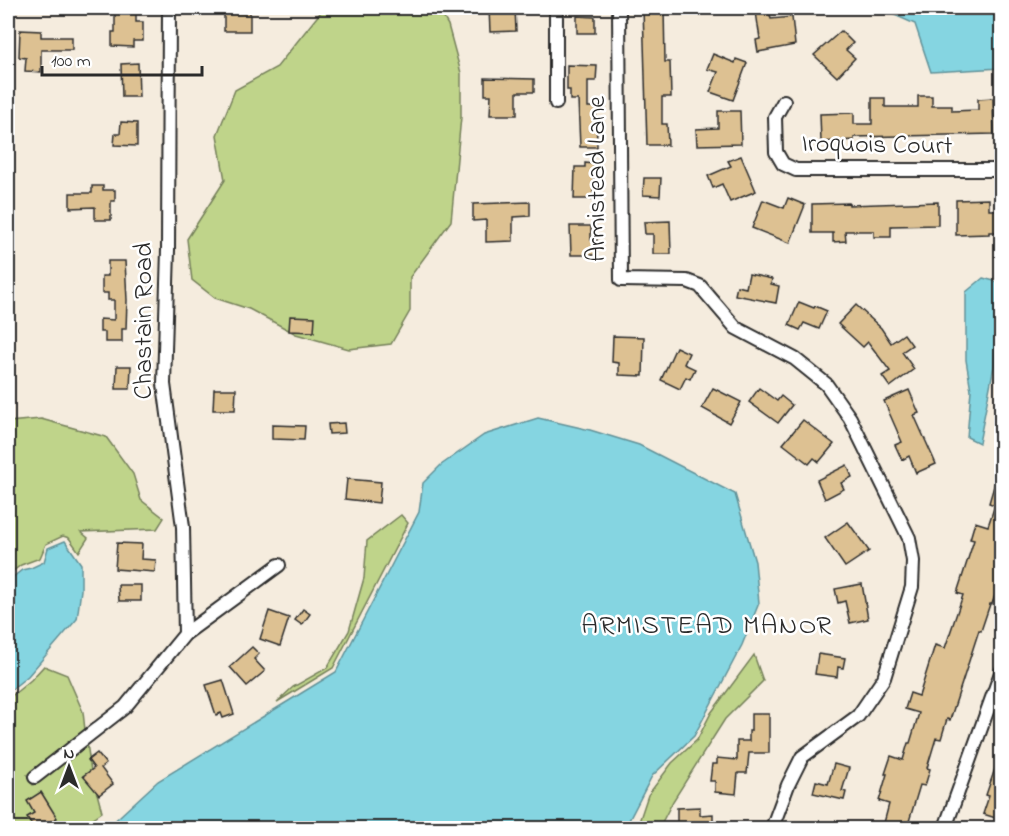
<svg xmlns="http://www.w3.org/2000/svg" width="1009" height="836" font-family="'Indie Flower',sans-serif">
	<style>
		.green { fill: #bfd48a; stroke: #75805a; stroke-width: 1.5 }
		.water { fill: #85d5e1; stroke: #619198; stroke-width: 1.5 }
		.building { fill: #ddc192; stroke: #2b2b2b; stroke-width: 1.5 }
		.lines { fill: none; stroke-linecap: round; stroke-linejoin: round }
		.minor-casing { stroke: #2b2b2b; stroke-width: 16 }
		.minor { stroke: #fff; stroke-width: 12 }
		.labels { text-anchor: middle; dominant-baseline: central; stroke-width: 5; stroke-linejoin: round; paint-order: stroke }
		.street-label { font-size: 26px; fill: #2b2b2b; stroke: #fff }
		.neighbourhood-label { font-size: 27px; letter-spacing: 1.5px; fill: #2b2b2b; stroke: #fff }
	</style>
	<rect width="100%" height="100%" fill="#f5ecde"/>
	<filter id="ink" filterUnits="userSpaceOnUse"><feTurbulence type="fractalNoise" baseFrequency=".0167" numOctaves="2"/><feDisplacementMap in="SourceGraphic" scale="12" xChannelSelector="R" yChannelSelector="G"/><feConvolveMatrix kernelMatrix="1 2 1 2 8 2 1 2 1" color-interpolation-filters="sRGB"/></filter>
	<g filter="url(#ink)">
		<g class="green">
			<polygon points="324,8 438,8 448,25 461,73 461,117 451,221 410,277 410,311 391,344 349,349 296,334 249,309 215,298 192,280 187,239 225,180 217,135 235,90 277,67"/>
			<polygon points="41,419 106,437 133,474 141,500 164,518 157,529 81,532 88,538 79,552 69,538 63,536 46,544 40,558 21,565 8,575 8,422"/>
			<polygon points="401,515 408,523 333,668 277,702 293,687 327,668 349,631 364,578 367,541"/>
			<polygon points="754,655 763,681 725,719 673,801 659,828 637,828 648,795 672,763 697,740 711,713"/>
			<polygon points="44,666 67,675 83,712 85,730 27,775 33,785 87,743 91,771 102,812 79,828 8,828 8,699 31,680"/>
		</g>
		<g class="water">
			<polygon points="879,8 1001,8 1001,68 931,72 915,24"/>
			<polygon points="983,278 998,282 994,366 979,443 967,437 971,390 966,360 966,292"/>
			<polygon points="538,418 590,430 639,445 735,494 755,562 759,603 742,645 694,736 652,776 625,828 107,828 158,781 336,672 419,512 423,483 441,465 484,435"/>
			<polygon points="65,541 81,564 81,590 77,619 28,676 8,692 8,581 22,570 31,568 44,562 48,548"/>
		</g>
		<g class="building">
			<polygon points="115,8 136,8 136,22 143,22 143,41 133,41 133,47 112,46 112,32 115,32"/>
			<rect x="224" y="8" width="26" height="23"/>
			<polygon points="489,8 515,8 516,31 490,32"/>
			<polygon points="643,8 664,8 665,62 670,62 671,97 662,97 662,124 667,124 668,145 647,145"/>
			<polygon points="769,11 771,19 792,17 795,45 758,52 756,40 760,39 756,12"/>
			<polygon points="577,16 595,17 595,33 577,33"/>
			<polygon points="20,30 41,31 41,37 72,37 72,50 41,50 41,72 25,71 26,58 19,57"/>
			<polygon points="841,31 853,43 846,50 855,58 837,77 814,55"/>
			<polygon points="713,54 735,63 736,59 747,63 733,100 710,92 718,72 707,69"/>
			<polygon points="138,63 139,97 122,97 121,64"/>
			<polygon points="567,65 597,66 596,81 588,81 588,107 596,107 597,147 580,147 578,100 570,100 570,90 567,90"/>
			<polygon points="485,78 534,79 534,92 517,92 517,115 490,115 491,95 485,95"/>
			<polygon points="918,96 932,96 932,106 952,106 952,111 978,110 978,99 993,98 994,134 854,137 854,140 821,142 820,114 854,113 854,124 872,124 872,98 885,98 885,107 918,107"/>
			<polygon points="718,111 740,111 741,144 697,145 696,129 718,128"/>
			<polygon points="121,122 137,123 137,146 114,145 115,134 120,134"/>
			<polygon points="741,156 756,191 730,202 722,184 713,188 708,176 731,166 728,161"/>
			<polygon points="585,163 594,164 593,199 574,199 575,167 585,167"/>
			<polygon points="644,178 661,178 660,196 643,195"/>
			<polygon points="92,186 103,186 103,190 115,190 115,201 111,201 111,220 95,220 95,207 70,208 70,193 92,193"/>
			<polygon points="788,198 805,205 790,243 752,228 763,200 784,208"/>
			<polygon points="989,199 989,210 1002,210 1002,232 989,232 989,234 956,235 956,200"/>
			<polygon points="530,202 530,216 513,217 513,241 486,242 486,220 473,221 473,204"/>
			<polygon points="938,202 938,225 891,226 891,237 874,237 874,231 845,231 846,241 833,242 833,233 812,233 812,204 849,203 849,205"/>
			<polygon points="670,221 671,254 653,254 653,234 645,234 644,222"/>
			<polygon points="570,226 591,226 591,240 597,240 597,255 571,255"/>
			<polygon points="108,261 125,261 127,300 126,329 122,329 122,342 105,342 105,332 100,332 100,319 114,320 114,300 108,300 108,293 102,293 102,276 108,276"/>
			<polygon points="749,274 772,279 771,284 779,286 776,303 735,295 737,286 746,288"/>
			<polygon points="799,302 814,308 815,306 827,311 819,329 804,323 800,330 789,325"/>
			<polygon points="856,305 881,328 891,343 904,334 912,345 902,352 914,369 890,387 882,376 890,371 868,342 863,347 838,324"/>
			<polygon points="290,316 315,317 314,332 289,331"/>
			<polygon points="613,336 644,337 643,376 619,375 619,363 612,362"/>
			<polygon points="676,347 689,353 684,364 695,369 690,379 686,377 680,389 661,380"/>
			<polygon points="117,366 131,366 130,389 116,389"/>
			<polygon points="713,388 741,402 729,423 702,408"/>
			<polygon points="759,388 777,401 781,396 792,405 778,423 749,402"/>
			<polygon points="214,389 236,389 235,410 213,410"/>
			<polygon points="909,390 919,413 914,415 936,464 916,473 909,456 902,460 895,445 902,442 884,401"/>
			<polygon points="803,420 834,444 819,462 814,458 809,464 783,444"/>
			<polygon points="344,423 345,433 329,434 328,424"/>
			<polygon points="272,425 305,426 304,440 272,439"/>
			<polygon points="847,465 852,477 841,483 844,489 825,499 817,480"/>
			<polygon points="999,469 1002,469 1002,575 992,604 990,604 981,631 979,630 950,720 947,719 941,739 936,738 927,768 930,769 925,786 920,785 907,828 900,828 884,823 889,804 879,801 887,774 885,774 891,756 903,760 908,743 910,743 919,713 905,709 910,693 919,696 935,645 945,648 963,595 957,593 974,540 970,539 975,522 988,526 995,505 989,503"/>
			<polygon points="347,479 381,482 379,503 345,499"/>
			<polygon points="848,522 869,551 845,567 825,538"/>
			<polygon points="117,543 142,544 141,559 156,560 155,572 115,569"/>
			<polygon points="862,584 868,619 850,623 845,601 838,603 835,589"/>
			<polygon points="118,585 141,585 141,601 119,601"/>
			<polygon points="303,609 310,614 302,625 295,620"/>
			<polygon points="269,611 289,618 280,646 260,639"/>
			<polygon points="252,647 259,654 254,659 265,671 247,686 230,667"/>
			<polygon points="818,654 845,658 843,668 838,667 837,677 815,674"/>
			<polygon points="223,680 234,714 223,718 221,713 216,715 206,685"/>
			<polygon points="751,714 769,714 769,753 749,753 747,773 738,773 736,794 715,792 715,781 710,781 712,764 717,764 717,758 737,760 737,741 749,741 749,731 751,731"/>
			<polygon points="97,753 106,764 101,768 113,784 99,795 83,776 94,768 88,760"/>
			<polygon points="1000,754 1002,754 1002,820 983,814 989,796 986,795"/>
			<polygon points="834,764 849,768 842,791 846,792 844,800 813,793 816,781 828,784"/>
			<polygon points="41,792 57,818 39,828 34,828 27,817 34,813 27,801"/>
			<polygon points="700,807 700,815 713,814 713,828 677,828 677,808"/>
		</g>
		<g class="lines">
			<defs>
				<g id="minor">
					<polyline points="619,8 621,280 687,281 700,286 736,328 795,359 826,384 850,418 909,538 913,561 912,587 884,678 858,716 802,757 788,785 772,828"/>
					<polyline points="784,101 775,117 776,152 783,164 796,170 1002,170"/>
					<polyline points="556,103 556,8"/>
					<polyline points="185,634 279,565"/>
					<polyline points="35,777 125,707 185,634 183,527 164,384 168,250 169,8"/>
					<polyline points="945,828 1002,670"/>
				</g>
			</defs>
			<use href="#minor" class="minor-casing"/>
			<use href="#minor" class="minor"/>
		</g>
	</g>
	<g class="labels">
		<g class="street-label">
			<text transform="translate(877 146) rotate(1)">Iroquois Court</text>
			<text transform="translate(598 179) rotate(-90)">Armistead Lane</text>
			<text transform="translate(145 321) rotate(-90)">Chastain Road</text>
		</g>
		<g class="neighbourhood-label">
			<text x="707" y="626">ARMISTEAD MANOR</text>
		</g>
	</g>
	<rect width="1009" height="836" fill="none" stroke="#fff" stroke-width="30"/>
	<rect x="15" y="15" width="979" height="806" fill="none" stroke="#2b2b2b" stroke-width="2" filter="url(#ink)"/>
	<g transform="translate(69 767)" stroke="#ffffff" stroke-width="4.5" paint-order="stroke">
	<path d="M0-4.5L10 22L0 15L-10 22Z" fill="#2b2b2b"/>
	<text y="-9" font-size="16" font-weight="bold" text-anchor="middle" fill="#2b2b2b">N</text>
	</g>
	<path d="M42 66v9h160v-9" fill="none" stroke="#2b2b2b" stroke-width="3"/>
	<text x="51" y="66" font-size="18" fill="#2b2b2b" stroke="#ffffff" stroke-width="4.5" paint-order="stroke">100 m</text>
</svg>
